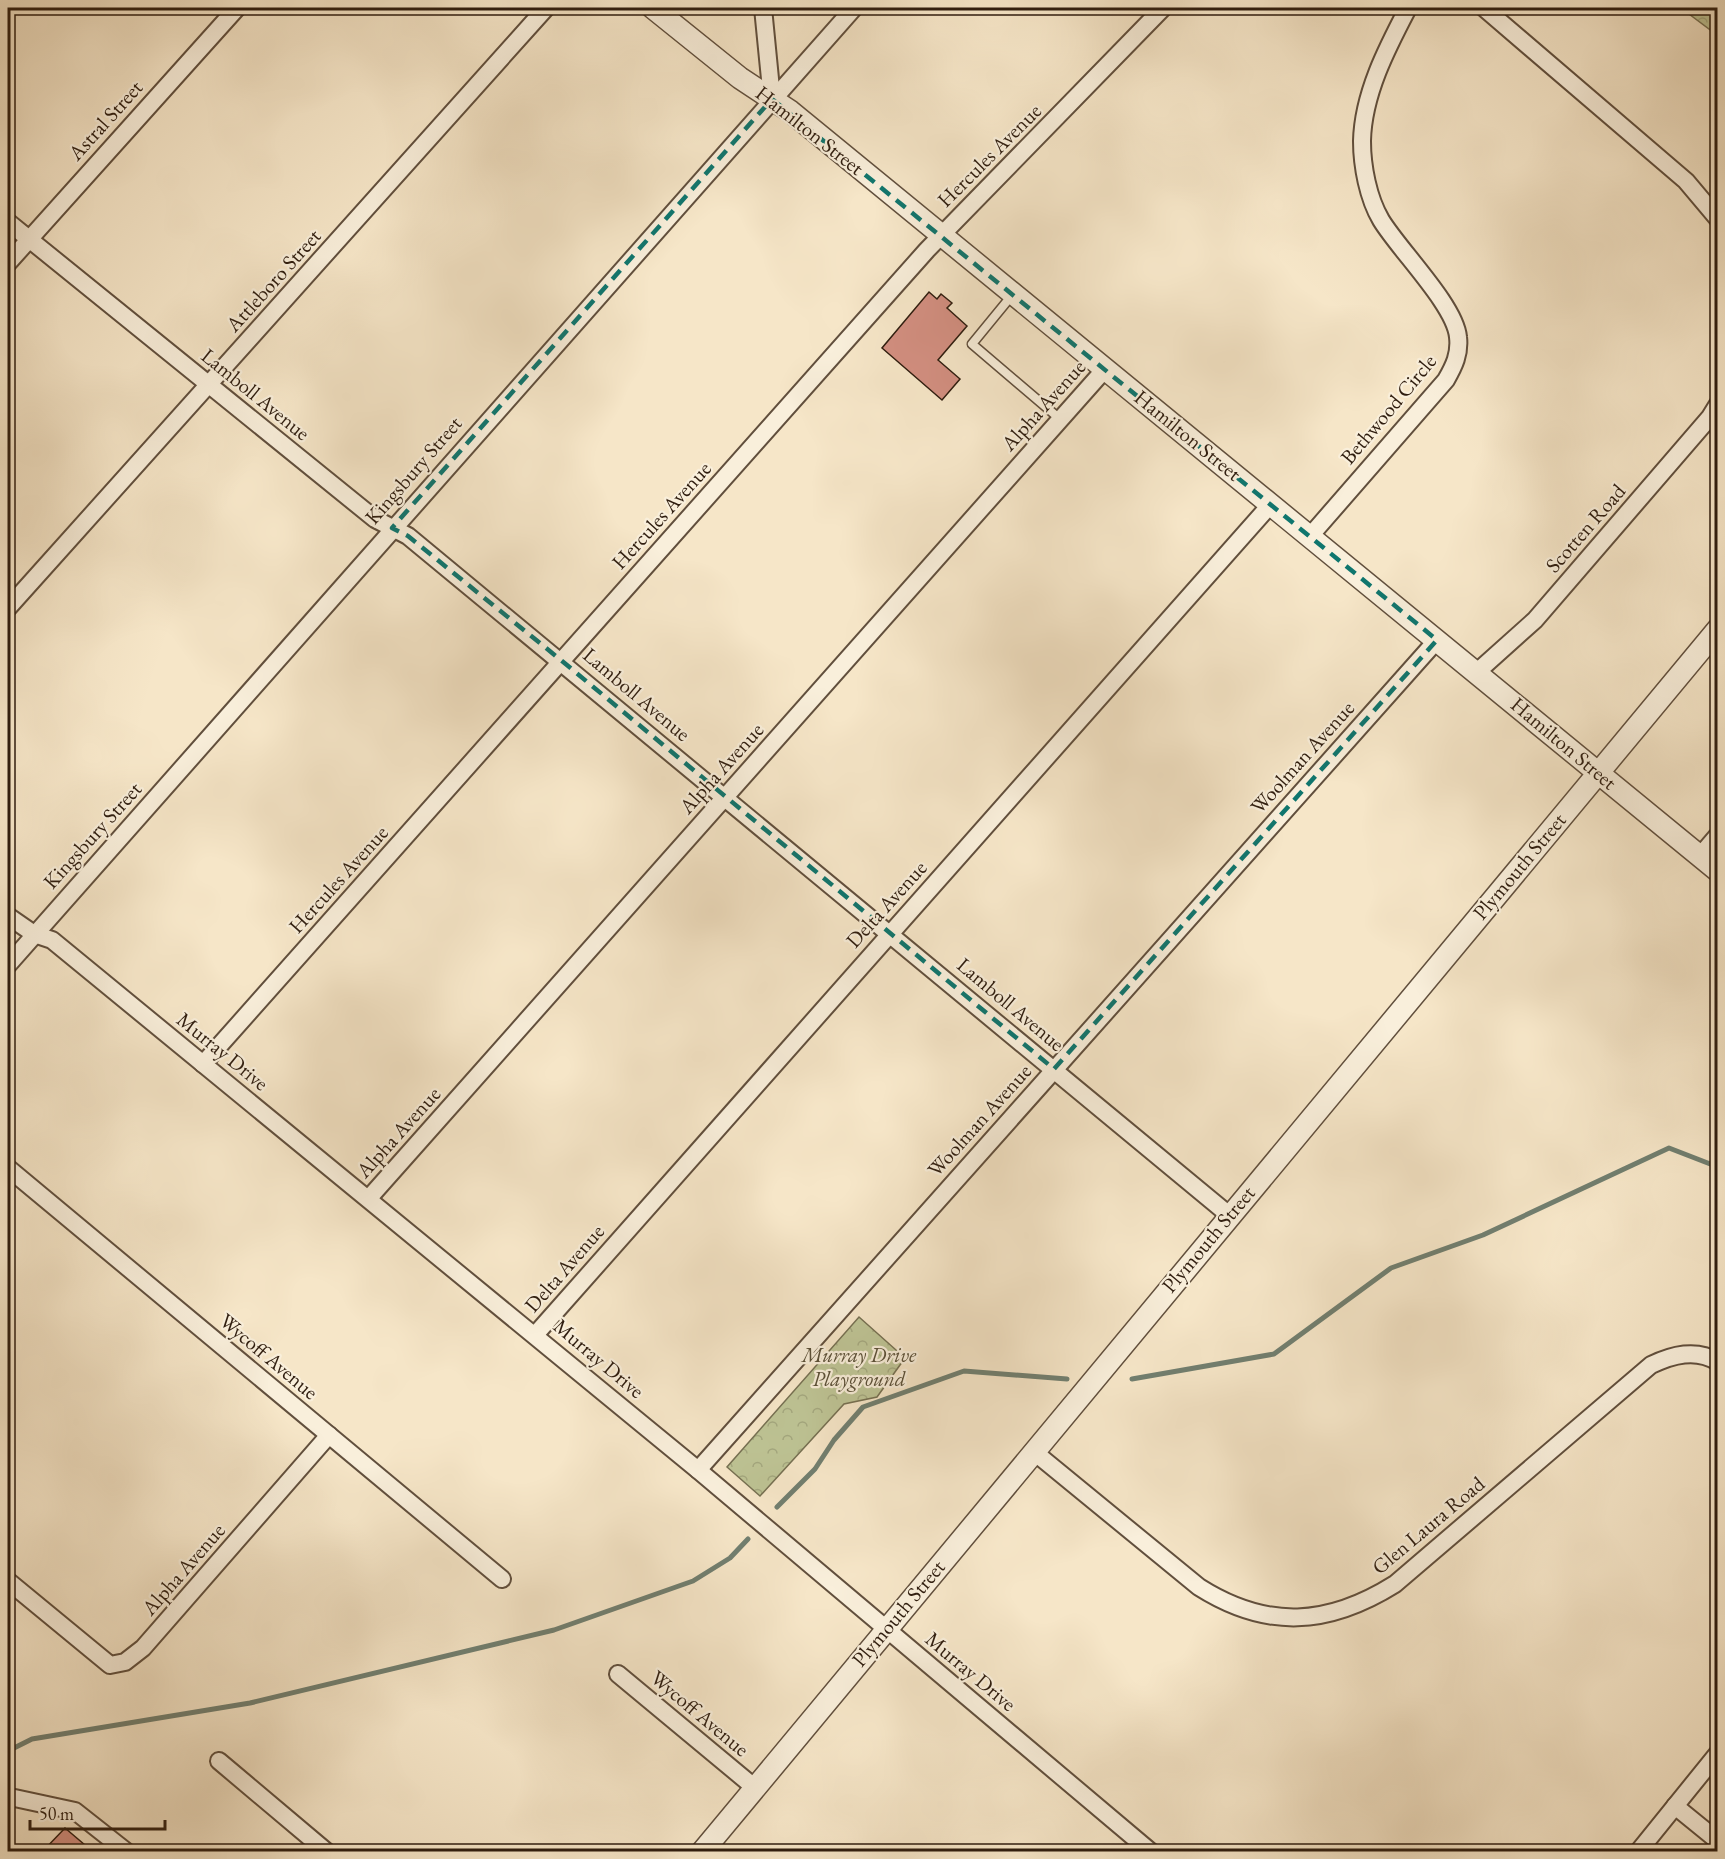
<svg xmlns="http://www.w3.org/2000/svg" width="1725" height="1859" font-family="'EB Garamond',serif">
	<style>
		.park { fill: url(#park-crowns); stroke: #767052; stroke-width: 1.5 }
		.lines { fill: none; stroke-linecap: round; stroke-linejoin: round }
		.stream { stroke: #717f70; stroke-width: 5 }
		.building { fill: #d38f81; stroke: #2f1d0f; stroke-width: 1.5 }
		.service-casing { stroke: #614f3d; stroke-width: 11 }
		.minor-casing { stroke: #614f3d; stroke-width: 20 }
		.tertiary-casing { stroke: #614f3d; stroke-width: 24 }
		.service { stroke: #f9efdb; stroke-width: 8 }
		.minor { stroke: #f9efdb; stroke-width: 16 }
		.tertiary { stroke: #f9efdb; stroke-width: 21 }
		.marked { fill: none; stroke: #0f766e; stroke-width: 4.5; stroke-dasharray: 12 8; stroke-linejoin: round }
		.labels { text-anchor: middle; dominant-baseline: central; stroke-width: 4.5; stroke-linejoin: round; paint-order: stroke }
		.street-label { font-size: 21px; fill: #2f1d0f; stroke: #f9efdb }
		.park-label { font-size: 21px; font-style: italic; fill: #5a4f37; stroke: #f9efdb }
	</style>
	<defs>
		<pattern id="park-crowns" width="20" height="18" patternUnits="userSpaceOnUse" patternTransform="scale(1.5)"><rect width="20" height="18" fill="#bec495"/><path d="M2 6a3 3 0 1 1 6 0M12 15a3 3 0 1 1 6 0" fill="none" stroke="#a4a87f"/></pattern>
	</defs>
	<rect width="100%" height="100%" fill="#f6e6c8"/>
	<filter id="stains"><feTurbulence type="fractalNoise" baseFrequency=".00333" numOctaves="4"/><feColorMatrix values="0 0 0 0 .2 0 0 0 0 .09 0 0 0 0 .02 0 0 0 .5 -.17"/></filter>
	<radialGradient id="worn" r=".72"><stop offset=".6" stop-color="#630" stop-opacity="0"/><stop offset="1" stop-color="#630" stop-opacity=".3"/></radialGradient>
	<g class="park">
		<polygon points="1681,8 1717,8 1717,35"/>
		<polygon points="859,1317 905,1358 877,1397 844,1404 760,1496 727,1467"/>
	</g>
	<g class="lines">
		<g class="stream">
			<polyline points="1132,1379 1274,1354 1391,1268 1483,1235 1669,1148 1718,1167"/>
			<polyline points="777,1507 815,1469 834,1440 863,1407 964,1371 1067,1379"/>
			<polyline points="8,1751 32,1739 250,1703 554,1630 693,1581 730,1558 748,1539"/>
		</g>
	</g>
	<g class="building">
		<polygon points="929,292 937,299 941,294 952,303 947,308 967,326 938,360 960,379 942,400 882,348"/>
		<polygon points="65,1828 92,1851 43,1851"/>
	</g>
	<g class="lines">
		<defs>
			<polyline id="service" points="1013,294 972,344 1060,419"/>
			<g id="minor">
				<polyline points="763,8 772,99"/>
				<polyline points="1484,8 1686,181 1718,219"/>
				<polyline points="8,222 375,519 408,536 1229,1215"/>
				<polyline points="8,263 237,8"/>
				<path d="M1311 535 1446 380C1454 366 1460 354 1458 337 1455 305 1399 250 1381 220 1368 198 1362 166 1362 141 1363 94 1387 48 1408 8"/>
				<polyline points="8,608 546,8"/>
				<polyline points="1477,672 1535,620 1710,417 1718,404"/>
				<polyline points="1700,856 1718,835"/>
				<polyline points="8,916 34,934 52,940 698,1470 1151,1852"/>
				<polyline points="8,965 854,8"/>
				<polyline points="203,1064 927,250 1163,8"/>
				<polyline points="8,1168 502,1579"/>
				<polyline points="369,1198 1106,368"/>
				<polyline points="535,1335 1271,504"/>
				<path d="M1033 1451 1199 1587C1267 1630 1328 1626 1395 1584L1651 1365C1672 1355 1696 1348 1718 1362"/>
				<polyline points="698,1470 1437,640"/>
				<polyline points="8,1581 110,1665 125,1662 143,1648 329,1435"/>
				<polyline points="618,1674 754,1787"/>
				<polyline points="219,1761 327,1852"/>
				<polyline points="8,1801 10,1797 75,1811 127,1852"/>
				<polyline points="1675,1806 1718,1841"/>
				<polyline points="1638,1852 1718,1753"/>
			</g>
			<g id="tertiary">
				<polyline points="653,8 740,78 790,111 1718,871"/>
				<polyline points="702,1852 1718,629"/>
			</g>
		</defs>
		<use href="#service" class="service-casing"/>
		<use href="#minor" class="minor-casing"/>
		<use href="#tertiary" class="tertiary-casing"/>
		<use href="#service" class="service"/>
		<use href="#minor" class="minor"/>
		<use href="#tertiary" class="tertiary"/>
	</g>
	<path class="marked" d="M772 99 1437 640 1054 1069 562 661 408 536 392 528Z"/>
	<g class="labels">
		<g class="street-label">
			<text transform="translate(105 120) rotate(-48)">Astral Street</text>
			<text transform="translate(810 130) rotate(38)">Hamilton Street</text>
			<text transform="translate(989 155) rotate(-45)">Hercules Avenue</text>
			<text transform="translate(273 280) rotate(-48)">Attleboro Street</text>
			<text transform="translate(256 394) rotate(39)">Lamboll Avenue</text>
			<text transform="translate(1043 405) rotate(-48)">Alpha Avenue</text>
			<text transform="translate(1388 409) rotate(-50)">Bethwood Circle</text>
			<text transform="translate(1188 435) rotate(39)">Hamilton Street</text>
			<text transform="translate(413 470) rotate(-49)">Kingsbury Street</text>
			<text transform="translate(661 515) rotate(-48)">Hercules Avenue</text>
			<text transform="translate(1585 528) rotate(-49)">Scotten Road</text>
			<text transform="translate(637 694) rotate(40)">Lamboll Avenue</text>
			<text transform="translate(1564 743) rotate(40)">Hamilton Street</text>
			<text transform="translate(1302 757) rotate(-48)">Woolman Avenue</text>
			<text transform="translate(721 768) rotate(-48)">Alpha Avenue</text>
			<text transform="translate(92 835) rotate(-48)">Kingsbury Street</text>
			<text transform="translate(1519 866) rotate(-50)">Plymouth Street</text>
			<text transform="translate(338 879) rotate(-48)">Hercules Avenue</text>
			<text transform="translate(886 904) rotate(-48)">Delta Avenue</text>
			<text transform="translate(1011 1004) rotate(40)">Lamboll Avenue</text>
			<text transform="translate(223 1051) rotate(39)">Murray Drive</text>
			<text transform="translate(979 1120) rotate(-48)">Woolman Avenue</text>
			<text transform="translate(398 1132) rotate(-48)">Alpha Avenue</text>
			<text transform="translate(1208 1239) rotate(-50)">Plymouth Street</text>
			<text transform="translate(564 1268) rotate(-49)">Delta Avenue</text>
			<text transform="translate(269 1356) rotate(40)">Wycoff Avenue</text>
			<text transform="translate(599 1358) rotate(40)">Murray Drive</text>
			<text transform="translate(1428 1525) rotate(-40)">Glen Laura Road</text>
			<text transform="translate(183 1569) rotate(-49)">Alpha Avenue</text>
			<text transform="translate(898 1613) rotate(-50)">Plymouth Street</text>
			<text transform="translate(971 1671) rotate(40)">Murray Drive</text>
			<text transform="translate(700 1713) rotate(40)">Wycoff Avenue</text>
		</g>
		<g class="park-label">
			<text x="859" y="1354">Murray Drive<tspan x="859" dy="24">Playground</tspan></text>
		</g>
	</g>
	<rect width="1725" height="1859" fill="none" stroke="#f6e6c8" stroke-width="30"/>
	<rect x="9" y="9" width="1707" height="1841" fill="none" stroke="#2f1d0f" stroke-width="3"/>
	<rect x="15" y="15" width="1695" height="1829" fill="none" stroke="#2f1d0f" stroke-width="1.5"/>
	<path d="M30 1820v9h135v-9" fill="none" stroke="#2f1d0f" stroke-width="3"/>
	<text x="39" y="1820" font-size="18" fill="#2f1d0f" stroke="#f9efdb" stroke-width="4.5" paint-order="stroke">50 m</text>
	<rect width="100%" height="100%" filter="url(#stains)"/>
	<rect width="100%" height="100%" fill="url(#worn)"/>
</svg>
